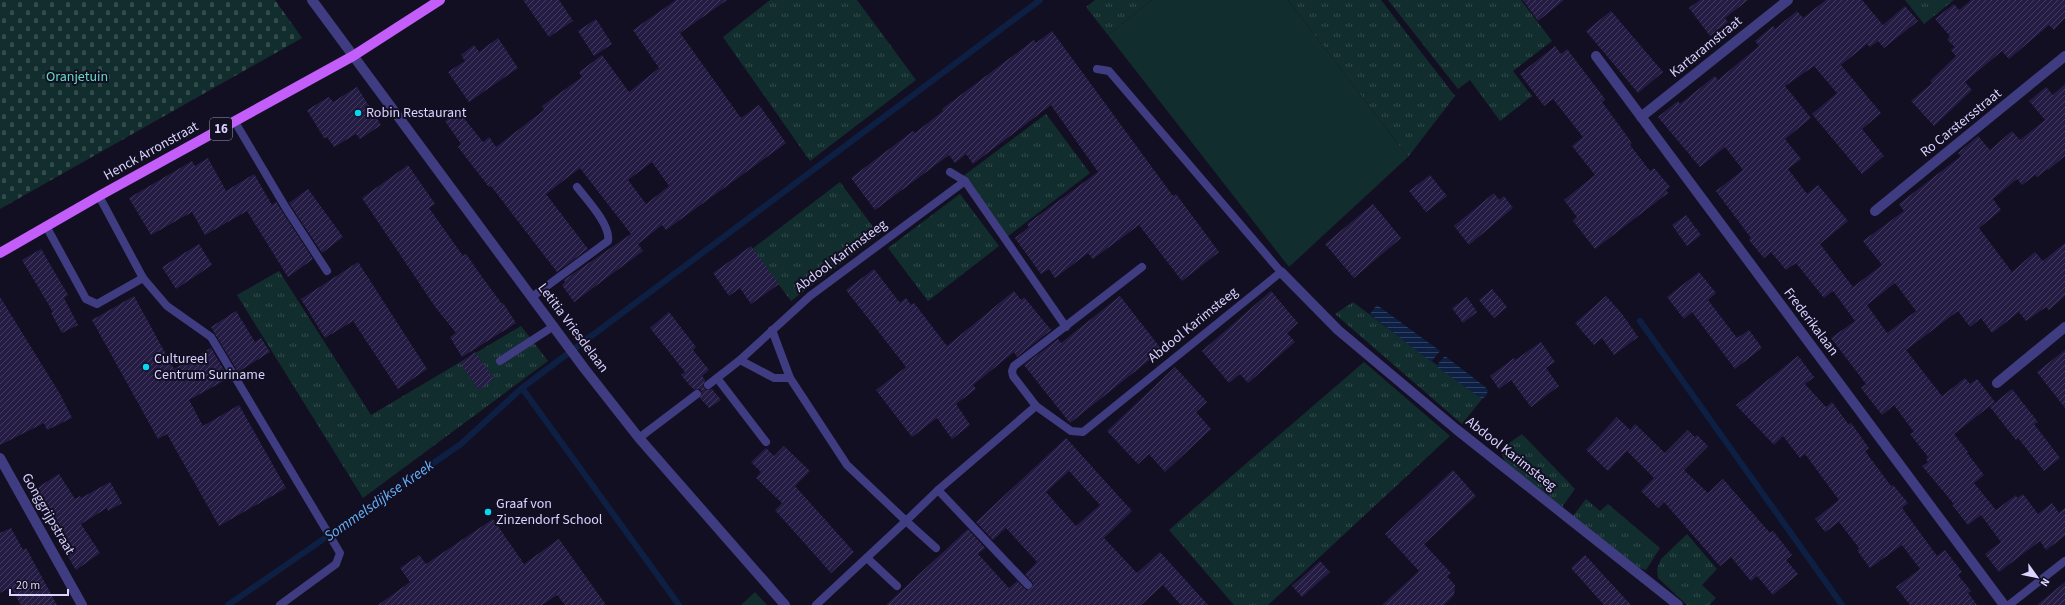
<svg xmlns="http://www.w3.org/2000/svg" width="2065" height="605" font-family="'Source Sans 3',sans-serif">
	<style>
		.grass { fill: url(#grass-tufts) }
		.cemetery { fill: url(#cemetery-stones) }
		.pitch { fill: #122d2d }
		.water { fill: url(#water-rules) }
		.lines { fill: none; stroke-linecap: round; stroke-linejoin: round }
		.stream { stroke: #0d2044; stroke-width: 6 }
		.building { fill: url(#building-hatch); fill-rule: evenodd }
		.service { stroke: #403c81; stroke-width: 8 }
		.minor { stroke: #403c81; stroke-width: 10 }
		.primary { stroke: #c35efa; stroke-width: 10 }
		.poi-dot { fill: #08d7f4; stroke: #130f23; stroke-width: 1.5 }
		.labels { text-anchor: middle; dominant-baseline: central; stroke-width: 4; stroke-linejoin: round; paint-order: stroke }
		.shield { fill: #130f23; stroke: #9e98bc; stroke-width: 1 }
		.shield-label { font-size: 13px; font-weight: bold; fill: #d9d3fe }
		.street-label { font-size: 14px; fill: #d9d3fe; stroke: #130f23 }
		.park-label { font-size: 14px; fill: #61dbc0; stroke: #130f23 }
		.poi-label { font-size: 14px; fill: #d9d3fe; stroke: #130f23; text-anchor: start }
		.water-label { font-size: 15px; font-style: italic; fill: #65b1fa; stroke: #130f23 }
	</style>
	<defs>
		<pattern id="grass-tufts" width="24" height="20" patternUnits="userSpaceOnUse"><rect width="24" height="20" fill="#122d2d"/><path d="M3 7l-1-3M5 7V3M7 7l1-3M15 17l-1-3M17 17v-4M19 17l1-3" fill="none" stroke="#344b4c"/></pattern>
		<pattern id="cemetery-stones" width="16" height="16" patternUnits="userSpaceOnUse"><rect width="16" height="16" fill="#122d2d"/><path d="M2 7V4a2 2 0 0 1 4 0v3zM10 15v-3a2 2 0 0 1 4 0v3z" fill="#344b4c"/></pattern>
		<pattern id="water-rules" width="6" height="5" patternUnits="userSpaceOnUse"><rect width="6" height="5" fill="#0d2044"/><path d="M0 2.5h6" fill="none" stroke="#304060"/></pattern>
		<pattern id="building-hatch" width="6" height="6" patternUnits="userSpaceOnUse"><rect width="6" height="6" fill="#251c44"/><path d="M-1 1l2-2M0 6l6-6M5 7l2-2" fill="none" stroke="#443c60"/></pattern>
	</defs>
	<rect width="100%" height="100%" fill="#130f23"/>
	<g class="grass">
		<polygon points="770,0 857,0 916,80 810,161 723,37"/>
		<polygon points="1095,0 1152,0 1108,35 1086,7"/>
		<polygon points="1288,0 1381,0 1455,96 1408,157"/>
		<polygon points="1388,0 1521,0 1552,41 1513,71 1532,96 1500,121 1470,80 1458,89"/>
		<polygon points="1905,0 1954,0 1924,24"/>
		<polygon points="1046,114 1090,173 1007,237 962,177"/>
		<polygon points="840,182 879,235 791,301 752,249"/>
		<polygon points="960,194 999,246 928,301 888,248"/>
		<polygon points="279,271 371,415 521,326 548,361 363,498 237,295"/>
		<polygon points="1353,302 1482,399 1462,424 1335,314"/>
		<polygon points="1364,362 1450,436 1268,605 1234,605 1169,530"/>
		<polygon points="1522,434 1575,489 1562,507 1505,462 1502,453 1509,443"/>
		<polygon points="1586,499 1600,511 1608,504 1660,548 1646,570 1639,568 1573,516"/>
		<polygon points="1687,534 1717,569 1702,585 1716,598 1709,605 1687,605 1658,578 1657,569 1661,559"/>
	</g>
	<polygon class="cemetery" points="0,0 275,0 302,38 0,209"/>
	<g class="pitch">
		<polygon points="1152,0 1288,0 1408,157 1289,267 1108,35"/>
		<polygon points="755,592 767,605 741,605"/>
	</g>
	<g class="water">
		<polygon points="1377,305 1440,351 1431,362 1370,314"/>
		<polygon points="1445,356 1484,386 1488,390 1486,396 1482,399 1436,366"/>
	</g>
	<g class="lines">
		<g class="stream">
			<polyline points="1640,321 1842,605"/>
			<polyline points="522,388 679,605"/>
			<polyline points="228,605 461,444 522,388 1040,0"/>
		</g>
	</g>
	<g class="building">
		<polygon points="523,0 559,0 573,21 549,37"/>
		<path d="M676 0H727L680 33 741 118 759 105 786 143 666 230 662 225 638 244 636 241 643 251 574 302 562 285 565 282 564 280 631 234 580 168 546 194 588 249 557 272 491 186 489 187 458 147 461 144 445 121 459 112 483 142 489 137 496 147 544 110 542 106 582 77 579 72 602 55 629 92 659 68 633 30ZM652 162 669 186 646 204 628 180Z"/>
		<polygon points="1523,0 1564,0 1538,21"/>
		<polygon points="1700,0 1748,0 1725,18 1728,22 1710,36 1689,8"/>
		<path d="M1826 0H1862L1883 25 1905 6 1918 21 1884 48 1878 41 1870 47 1867 44 1841 65 1881 113 1862 129 1884 156 1862 174 1812 114 1837 93 1814 66 1785 86 1811 118 1785 139 1801 159 1788 169 1807 194 1818 185 1848 221 1820 244 1853 287 1882 265 1863 241 1904 211 1899 204 1961 156 1958 153 1978 136 1990 150 2012 131 2020 140 2045 120 2029 101 2046 87 2053 95 2065 84V156L2048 170 2047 169 2037 177 2035 175 2022 185 2017 179 1993 199 2001 210 1979 228 2012 272 2035 252 2043 261 2065 243V296L2049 310 2046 307 2026 321 2019 312 1992 333 1981 318 1970 327 1958 311 1906 350 1942 396 1965 378 1970 384 1977 379 1995 402 1954 434 1968 452 1967 453 1984 475 1974 483 1996 510 2016 495 2017 498 2023 494 2038 514 2052 503 2059 513 2065 508V536L2046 550 2040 541 1999 572 1985 554 2001 542 1981 515 1968 525 1952 505 1954 504 1922 466 1928 462 1926 459 1928 457 1910 434 1914 432 1894 405 1882 415 1861 388 1866 384 1831 338 1855 321 1833 291 1824 298 1796 263 1786 270 1771 252 1764 258 1749 240 1751 238 1716 191 1743 170 1725 147 1700 167 1658 117 1678 101 1680 104 1715 76 1718 80 1759 46 1755 41 1773 26 1775 29 1797 11 1803 18ZM1895 283 1916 311 1887 333 1867 305Z"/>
		<polygon points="1971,0 2065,0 2065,18 2054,30 2049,25 2009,59 2002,51 1965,82 1972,90 1934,126 1911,101 1932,83 1930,81 1956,56 1951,50 1955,47 1947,40 1950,36 1935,19 1954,4 1959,10"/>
		<polygon points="1611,11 1663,72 1638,93 1586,31"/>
		<polygon points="596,19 612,44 594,56 578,31"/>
		<polygon points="1052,31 1173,196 1176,194 1219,252 1182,281 1139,225 1093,259 1088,253 1055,278 1049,269 1041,274 1015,238 1029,227 1027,224 1098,172 1051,105 973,164 966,154 955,163 949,155 875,210 851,178 913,131 915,133 943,111 942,109 1034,40 1036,43"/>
		<polygon points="498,38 518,68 469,102 448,72 465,61 461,55 474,45 479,52"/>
		<polygon points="1555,46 1561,54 1567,49 1605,99 1602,102 1632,143 1630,145 1650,171 1654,168 1670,187 1666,190 1668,193 1595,249 1573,221 1577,217 1564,200 1595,175 1572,146 1583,137 1553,99 1544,106 1520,74"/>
		<polygon points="357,87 381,125 360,139 356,134 334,147 327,137 324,138 307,110 329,97 333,102"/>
		<polygon points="208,158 226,191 254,174 272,205 276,202 313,259 288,277 247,211 205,235 192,212 151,235 129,198 192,161 195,166"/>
		<polygon points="408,165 435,204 429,208 463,256 466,254 482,277 502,304 503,303 516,323 462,357 450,337 456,333 436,308 362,198"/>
		<polygon points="1430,175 1447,196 1426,212 1409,191"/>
		<polygon points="308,189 343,237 322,253 289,203"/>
		<polygon points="1494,193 1499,200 1504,196 1513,208 1469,245 1454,226"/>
		<polygon points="1373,204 1401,238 1354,278 1325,244"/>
		<polygon points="1686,215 1701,235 1687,246 1672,225"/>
		<polygon points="199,244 212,265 176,289 162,267"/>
		<polygon points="751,246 779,284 751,304 740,288 729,296 713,273"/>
		<polygon points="41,249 68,295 64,298 78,325 62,333 51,313 53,312 22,260"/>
		<polygon points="358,262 427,369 398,389 353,321 325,338 301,299"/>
		<polygon points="874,269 900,303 906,298 911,305 914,303 947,346 1014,291 1021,300 1024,297 1051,330 1017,357 1014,352 973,385 976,389 956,404 970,425 952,439 937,418 912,437 876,390 906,367 846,290"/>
		<polygon points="1699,272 1716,293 1708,300 1737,338 1749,330 1762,348 1735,369 1692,312 1684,319 1667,297"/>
		<polygon points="1492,289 1507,307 1494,318 1479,300"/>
		<polygon points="1271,291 1298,323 1287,333 1295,342 1248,383 1240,374 1229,383 1202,351"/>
		<polygon points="134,296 174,369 211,348 229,378 189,400 203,426 239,405 286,488 219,526 167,434 158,439 92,320"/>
		<polygon points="1120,296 1162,350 1070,423 1024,365 1058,339 1061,343"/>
		<polygon points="1606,296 1622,314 1638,337 1614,355 1602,338 1594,345 1575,323"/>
		<polygon points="0,297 60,394 72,418 47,430 44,423 0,445"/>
		<polygon points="1467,297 1477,312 1463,323 1452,308"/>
		<polygon points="236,311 255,342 261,338 270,352 238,372 211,327"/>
		<polygon points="669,312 696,347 693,350 709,370 702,376 705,380 703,386 706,390 712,389 721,400 709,408 700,398 702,391 699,389 694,390 681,375 685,372 650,328"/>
		<polygon points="1541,342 1555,362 1546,368 1559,386 1531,407 1511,380 1499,389 1490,376 1514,358 1515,360"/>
		<polygon points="2065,350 2065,408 2037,372"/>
		<polygon points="475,352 494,379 479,390 460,363"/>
		<polygon points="1798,356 1814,377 1805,384 1826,407 1832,402 1849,425 1851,423 1869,448 1865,451 1891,486 1893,485 1908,503 1902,508 1937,556 1945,550 1962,572 1958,575 1971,591 1968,593 1977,605 1910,605 1896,587 1920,569 1902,545 1870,568 1857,550 1859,548 1839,522 1825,532 1815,519 1839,500 1805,454 1800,458 1783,436 1774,445 1736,405"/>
		<polygon points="1175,367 1207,402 1196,412 1211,429 1165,472 1149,454 1138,464 1107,431"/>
		<polygon points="2012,389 2038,422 2034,424 2060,458 2044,471 2018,438 2016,440 1990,407"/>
		<polygon points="1617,417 1630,430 1635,424 1665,453 1688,430 1695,437 1697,435 1708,446 1684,470 1708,493 1723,479 1770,533 1773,531 1792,555 1786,560 1798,574 1773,595 1757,576 1751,581 1731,557 1720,566 1664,502 1658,508 1641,491 1654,478 1627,451 1608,471 1586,450"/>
		<path d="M1066 438 1132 511 1104 538 1137 573 1160 552 1208 605H1181L1163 585 1141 605H886L968 529 985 548 978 554 1009 588 1017 581 1026 590 1031 589 1033 583 1025 574 1037 562 1006 528 993 540 976 522ZM1069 471 1100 505 1076 526 1046 492Z"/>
		<polygon points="784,446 810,471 795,486 854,552 831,573 775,510 782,503 756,478 761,472 751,462 766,448 774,456"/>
		<polygon points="1453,470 1476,496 1424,544 1451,573 1447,576 1455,585 1454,595 1444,605 1382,605 1419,571 1385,534"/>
		<polygon points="59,474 75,499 80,496 81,498 110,482 122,503 108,511 107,508 81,524 100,553 76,570 29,493"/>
		<polygon points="493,519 524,564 559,539 606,605 565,605 557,595 542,605 378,605 410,582 400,568 419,555 426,564"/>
		<polygon points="11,528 23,550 26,548 57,605 21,605 11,587 0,593 0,533"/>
		<polygon points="1585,555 1631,605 1604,605 1571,568"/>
		<polygon points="1320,561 1330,572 1302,597 1292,586"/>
		<polygon points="2065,582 2065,605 2037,605"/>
	</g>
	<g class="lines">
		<g class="service">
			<polyline points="235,122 286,208 327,271"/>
			<polyline points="950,172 965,181 1066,327"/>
			<polyline points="99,196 143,278 167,306 211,337 340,553 336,564 280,605"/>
			<polyline points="46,226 86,299 97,304 143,278"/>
			<path d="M532 297 608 241C611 225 587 200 577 187"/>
			<polyline points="772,330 790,378"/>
			<polyline points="740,360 810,296 965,181"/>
			<polyline points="500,361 554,326"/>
			<polyline points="717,378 766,442"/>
			<polyline points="708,385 740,360 774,378 790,378 847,465 906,521 938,490 1036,406 1071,431 1083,432 1281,272 1109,71 1097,69"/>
			<polyline points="1036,406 1013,376 1012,371 1014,366 1142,267"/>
			<polyline points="639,438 697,394"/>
			<polyline points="938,490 1028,585"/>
			<polyline points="867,558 897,586"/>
			<polyline points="816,605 906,521 936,548"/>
			<polyline points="2009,605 2065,561"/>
		</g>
		<g class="minor">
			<polyline points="312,0 584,368 639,438 785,605"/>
			<polyline points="1596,56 2004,605"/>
			<polyline points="1641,117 1788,0"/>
			<polyline points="1875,211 2065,56"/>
			<polyline points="1281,272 1338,330 1456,429 1678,605"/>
			<polyline points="1997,383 2065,327"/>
			<polyline points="0,458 82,605"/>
		</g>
		<polyline class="primary" points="0,253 99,196 353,56 440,0"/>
	</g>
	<g class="poi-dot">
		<circle cx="358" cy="113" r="4"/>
		<circle cx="146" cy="367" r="4"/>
		<circle cx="488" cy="512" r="4"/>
	</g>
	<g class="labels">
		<rect class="shield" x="210" y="118" width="22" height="22" rx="3"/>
		<g class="shield-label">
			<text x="221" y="129">16</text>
		</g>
		<g class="street-label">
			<text transform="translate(1706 47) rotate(-39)">Kartaramstraat</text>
			<text transform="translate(1961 123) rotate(-39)">Ro Carstersstraat</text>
			<text transform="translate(151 151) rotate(-29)">Henck Arronstraat</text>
			<text transform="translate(841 256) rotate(-37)">Abdool Karimsteeg</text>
			<text transform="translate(1811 322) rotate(53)">Frederikalaan</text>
			<text transform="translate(1193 325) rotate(-39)">Abdool Karimsteeg</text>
			<text transform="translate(573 328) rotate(53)">Letitia Vriesdelaan</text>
			<text transform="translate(1511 454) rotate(38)">Abdool Karimsteeg</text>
			<text transform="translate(48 514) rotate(60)">Gonggrijpstraat</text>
		</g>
		<g class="park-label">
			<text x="77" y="77">Oranjetuin</text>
		</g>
		<g class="poi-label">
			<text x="366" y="113">Robin Restaurant</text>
			<text x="154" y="359">Cultureel<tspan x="154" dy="16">Centrum Suriname</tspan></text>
			<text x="496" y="504">Graaf von<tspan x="496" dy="16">Zinzendorf School</tspan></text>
		</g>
		<g class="water-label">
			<text transform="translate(379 501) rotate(-35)">Sommelsdijkse Kreek</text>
		</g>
	</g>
	<g transform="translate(2037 577) rotate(123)" stroke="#130f23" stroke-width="3" paint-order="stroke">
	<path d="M0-3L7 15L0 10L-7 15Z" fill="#d9d3fe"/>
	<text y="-6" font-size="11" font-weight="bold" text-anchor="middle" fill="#d9d3fe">N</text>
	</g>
	<path d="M10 589v6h58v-6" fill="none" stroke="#d9d3fe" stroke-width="2"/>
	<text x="16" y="589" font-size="12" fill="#d9d3fe" stroke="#130f23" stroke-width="3" paint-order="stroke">20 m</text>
</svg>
